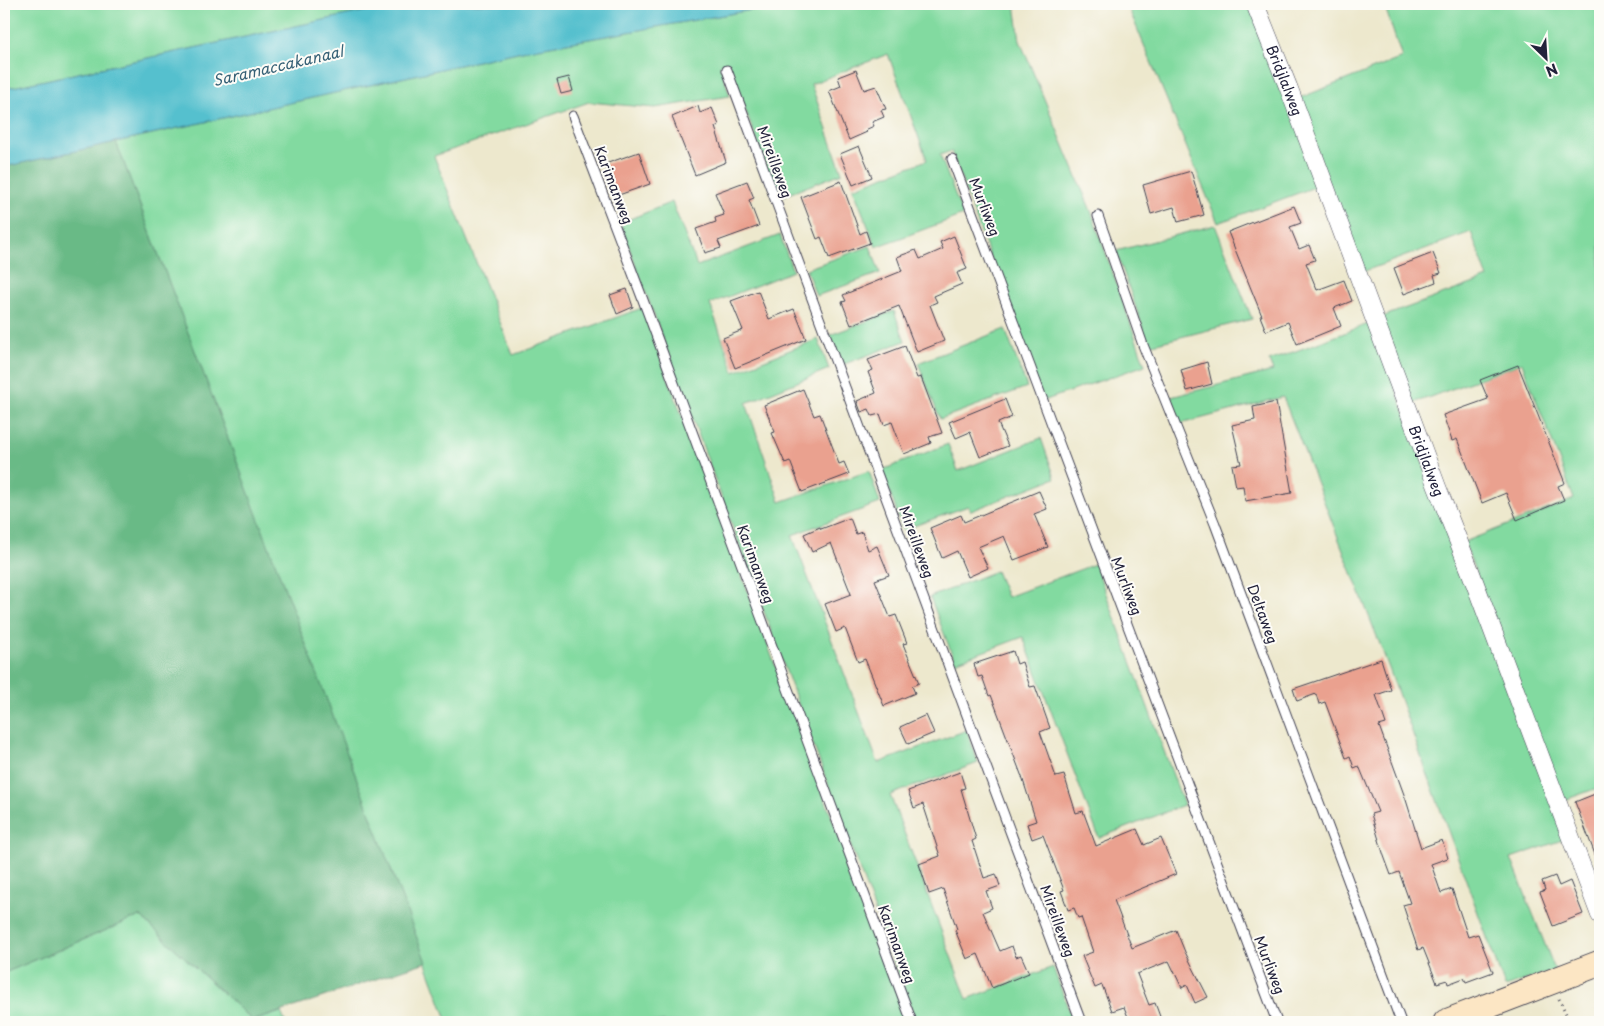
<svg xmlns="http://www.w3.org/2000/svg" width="1604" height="1026" font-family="'Playpen Sans',sans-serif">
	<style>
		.green { fill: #82daa0; stroke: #527e6e }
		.forest { fill: #69ba86; stroke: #466e60 }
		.water { fill: #54c0ce; stroke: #3b7184 }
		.building { fill: #eaa18f }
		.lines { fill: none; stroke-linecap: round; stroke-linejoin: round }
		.service-casing { stroke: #404051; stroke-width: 11 }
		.minor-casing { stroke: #404051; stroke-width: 19 }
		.secondary-casing { stroke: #404051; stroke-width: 27 }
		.path { stroke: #404051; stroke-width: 3; stroke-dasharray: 1 4; stroke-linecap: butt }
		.service { stroke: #fff; stroke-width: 9 }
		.minor { stroke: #fff; stroke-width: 18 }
		.secondary { stroke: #fce6c4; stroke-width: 25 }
		.labels { text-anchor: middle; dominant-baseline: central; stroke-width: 4; stroke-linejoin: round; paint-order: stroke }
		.street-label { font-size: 14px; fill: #22223b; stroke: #fdfcf7 }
		.water-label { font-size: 15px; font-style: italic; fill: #366176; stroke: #fdfcf7 }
	</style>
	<rect width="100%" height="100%" fill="#fdfcf7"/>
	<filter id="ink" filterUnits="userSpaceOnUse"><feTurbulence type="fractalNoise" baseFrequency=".02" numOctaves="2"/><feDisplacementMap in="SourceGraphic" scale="10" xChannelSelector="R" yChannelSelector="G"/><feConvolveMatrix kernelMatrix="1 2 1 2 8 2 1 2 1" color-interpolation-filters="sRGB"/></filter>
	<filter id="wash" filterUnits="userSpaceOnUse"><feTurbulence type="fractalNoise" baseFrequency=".0096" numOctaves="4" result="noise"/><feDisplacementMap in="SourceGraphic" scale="20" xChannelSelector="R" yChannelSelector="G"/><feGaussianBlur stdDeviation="1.12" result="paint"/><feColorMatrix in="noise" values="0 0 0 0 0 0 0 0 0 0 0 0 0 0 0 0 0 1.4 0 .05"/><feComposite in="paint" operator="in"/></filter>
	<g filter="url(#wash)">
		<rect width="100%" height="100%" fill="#ede8cd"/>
		<g class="green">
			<polygon points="4,4 398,4 4,89"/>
			<polygon points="785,4 1015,4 1020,41 1091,211 1145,365 1043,401 951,151 940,155 963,215 876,247 853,188 927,160 888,54 811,84 842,173 778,198 728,63 720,65 730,96 655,108 589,102 434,156 513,355 642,308 908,1022 448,1022 116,142 522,51"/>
			<polygon points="1127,4 1250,4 1320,185 1218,223"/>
			<polygon points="1384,4 1600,4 1600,787 1562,801 1464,542 1574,499 1522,363 1411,404 1379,318 1488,278 1471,232 1362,272 1297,99 1402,58"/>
			<polygon points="672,202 697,266 780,235 793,271 710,304 734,372 818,339 829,369 746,403 780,502 869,471 880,503 792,535 878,763 967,730 978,763 890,795 967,999 1053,967 1073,1022 916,1022 620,223"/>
			<polygon points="1215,225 1252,319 1149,345 1116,251"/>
			<polygon points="870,246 880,273 816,296 806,269"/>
			<polygon points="894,311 905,341 842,365 830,335"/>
			<polygon points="1371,323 1565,839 1511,858 1555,970 1505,987 1383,652 1283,397 1180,424 1171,397 1273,371 1269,361"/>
			<polygon points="1005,329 1027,387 940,419 918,363"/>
			<polygon points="1041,438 1055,478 971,511 968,506 903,530 882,470 948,444 958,471"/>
			<polygon points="1095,564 1184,805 1099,838 1023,637 955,662 930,597 996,571 1007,597"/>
			<polygon points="140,916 253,1021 281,1012 285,1022 4,1022 4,973"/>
		</g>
		<polygon class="forest" points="116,142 426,962 253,1021 140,916 4,973 4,167"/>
		<polygon class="water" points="398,4 785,4 522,51 4,167 4,89"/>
		<g id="blocks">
			<g class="building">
				<polygon points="856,70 864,90 876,86 886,109 881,110 884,117 872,122 874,126 865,130 867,132 849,140 829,91 841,86 838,77"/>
				<polygon points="569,77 573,91 561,94 557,80"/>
				<polygon points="698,106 700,113 712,108 719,125 715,127 726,162 695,175 672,117"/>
				<polygon points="859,146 872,177 853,185 840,154"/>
				<polygon points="639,152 650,184 616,196 605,164"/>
				<polygon points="1191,171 1204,215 1178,222 1174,207 1151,214 1143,185"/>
				<polygon points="747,181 754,198 749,200 759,226 718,241 721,248 705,253 696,229 716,222 715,218 724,215 715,193"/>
				<polygon points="841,181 860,234 866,231 870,243 829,258 821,237 817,239 801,197"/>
				<polygon points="1294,206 1301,223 1290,227 1299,249 1309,245 1315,260 1306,263 1317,290 1344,280 1352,301 1334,308 1341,326 1297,344 1288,322 1266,331 1260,316 1262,316 1228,232"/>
				<polygon points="954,236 967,269 957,273 962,284 934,296 937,302 930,305 944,341 917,352 899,306 851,325 842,302 846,301 843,295 902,271 897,257 916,250 920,259 943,249 940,242"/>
				<polygon points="1433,253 1441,273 1434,275 1436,282 1404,294 1394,268"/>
				<polygon points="627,289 633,307 617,314 610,295"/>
				<polygon points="758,291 769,319 794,309 806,339 735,368 723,338 743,330 731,301"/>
				<polygon points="905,346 917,378 921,377 942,433 929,437 931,443 904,454 892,422 884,425 880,414 872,416 869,409 861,412 857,401 876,393 868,372 873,370 868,360"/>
				<polygon points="1207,362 1212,384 1187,391 1181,370"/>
				<polygon points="1518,365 1565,483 1558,486 1564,500 1517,520 1506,493 1482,503 1457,439 1452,441 1443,415 1488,399 1480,380"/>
				<polygon points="803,389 814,416 820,414 839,464 844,462 849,474 802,492 790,461 785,463 781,454 772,433 775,432 764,405"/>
				<polygon points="1005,399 1012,417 998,423 1008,446 980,457 970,432 956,438 949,422"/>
				<polygon points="1276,402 1292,493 1245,501 1243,486 1236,487 1232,465 1241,464 1232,425 1255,420 1253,407"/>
				<polygon points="1039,491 1047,509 1034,514 1048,547 1014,560 1004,536 978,547 988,568 968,577 957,551 942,558 930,528 961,515 964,522"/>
				<polygon points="850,518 856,534 862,532 868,550 877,546 889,575 875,580 890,617 896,615 907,643 903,644 919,683 912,686 915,693 884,706 865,659 858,662 845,628 836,632 825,604 851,594 831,543 812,552 804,534 820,527 821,529"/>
				<polygon points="1013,651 1017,664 1022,662 1030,687 1035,686 1050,728 1040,732 1056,777 1064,775 1076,813 1083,811 1096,846 1137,829 1144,845 1161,838 1176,874 1114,900 1132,948 1176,930 1185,952 1208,997 1195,1003 1187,985 1182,988 1169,961 1137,974 1149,1005 1155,1003 1162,1022 1130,1022 1124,1007 1112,1011 1102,985 1095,988 1082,956 1093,952 1081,917 1078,918 1074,908 1068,910 1061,891 1064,890 1043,835 1032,839 1027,824 1036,821 1022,777 991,695 989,696 982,676 978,677 974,664"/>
				<polygon points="1381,659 1391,690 1376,695 1386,724 1379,726 1406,800 1421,848 1442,840 1448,858 1431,864 1441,893 1452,889 1468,937 1478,934 1493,972 1466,982 1464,978 1448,984 1447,980 1437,983 1423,948 1418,950 1403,905 1410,903 1399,872 1391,875 1384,856 1371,814 1378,812 1359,766 1354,768 1350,756 1346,758 1325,702 1319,704 1316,694 1297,701 1293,689"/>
				<polygon points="926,715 934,733 908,744 900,727"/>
				<polygon points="960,772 965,788 961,789 976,839 972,841 984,878 996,874 1000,886 986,891 992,908 983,912 1000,951 1012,946 1016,957 1021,955 1029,973 992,988 978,954 967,959 955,930 957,929 943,889 929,894 919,864 940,856 923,804 914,808 908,791"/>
				<polygon points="1600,792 1600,865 1599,865 1575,802"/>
				<polygon points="1555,876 1559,886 1570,881 1583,914 1553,926 1540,892 1545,890 1542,881"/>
			</g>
		</g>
	</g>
	<g filter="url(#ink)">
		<use href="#blocks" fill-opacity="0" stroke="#404051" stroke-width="1"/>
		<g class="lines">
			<defs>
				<g id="service">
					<polyline points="727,70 1081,1022"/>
					<polyline points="573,116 643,300 912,1022"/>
					<polyline points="952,159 1277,1022"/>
					<polyline points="1098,216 1143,345 1215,524 1401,1022"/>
				</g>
				<g id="minor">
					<path id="s1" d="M1255 4 1289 89 1437 487 1471 573 1600 915"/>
				</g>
				<polyline id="secondary" points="1446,1022 1600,963"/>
			</defs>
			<use href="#service" class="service-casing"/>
			<use href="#minor" class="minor-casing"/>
			<use href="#secondary" class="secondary-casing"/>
			<polyline class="path" points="1559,999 1570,1022"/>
			<use href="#service" class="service"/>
			<use href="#minor" class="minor"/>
			<use href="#secondary" class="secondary"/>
		</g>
	</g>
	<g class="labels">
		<g class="street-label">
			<text stroke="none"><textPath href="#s1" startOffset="82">Bridjlalweg</textPath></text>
			<text transform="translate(775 162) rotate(70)">Mireilleweg</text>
			<text transform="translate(614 185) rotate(69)">Karimanweg</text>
			<text transform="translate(985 207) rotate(69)">Murliweg</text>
			<text stroke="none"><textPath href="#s1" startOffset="488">Bridjlalweg</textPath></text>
			<text transform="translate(917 542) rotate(70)">Mireilleweg</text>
			<text transform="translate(756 564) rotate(70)">Karimanweg</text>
			<text transform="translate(1127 586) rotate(69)">Murliweg</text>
			<text transform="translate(1263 614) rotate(70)">Deltaweg</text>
			<text transform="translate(1058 921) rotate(70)">Mireilleweg</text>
			<text transform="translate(897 944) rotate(70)">Karimanweg</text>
			<text transform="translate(1270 965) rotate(69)">Murliweg</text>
		</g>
		<g class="water-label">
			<text transform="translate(278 65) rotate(-13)">Saramaccakanaal</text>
		</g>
	</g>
	<rect width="1604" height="1026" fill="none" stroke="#fdfcf7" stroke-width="20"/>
	<g transform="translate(1546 58) rotate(155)" stroke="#fdfcf7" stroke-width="4" paint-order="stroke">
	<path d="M0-4L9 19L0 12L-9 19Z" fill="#22223b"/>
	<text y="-8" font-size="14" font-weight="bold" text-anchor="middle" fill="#22223b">N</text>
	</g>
</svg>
